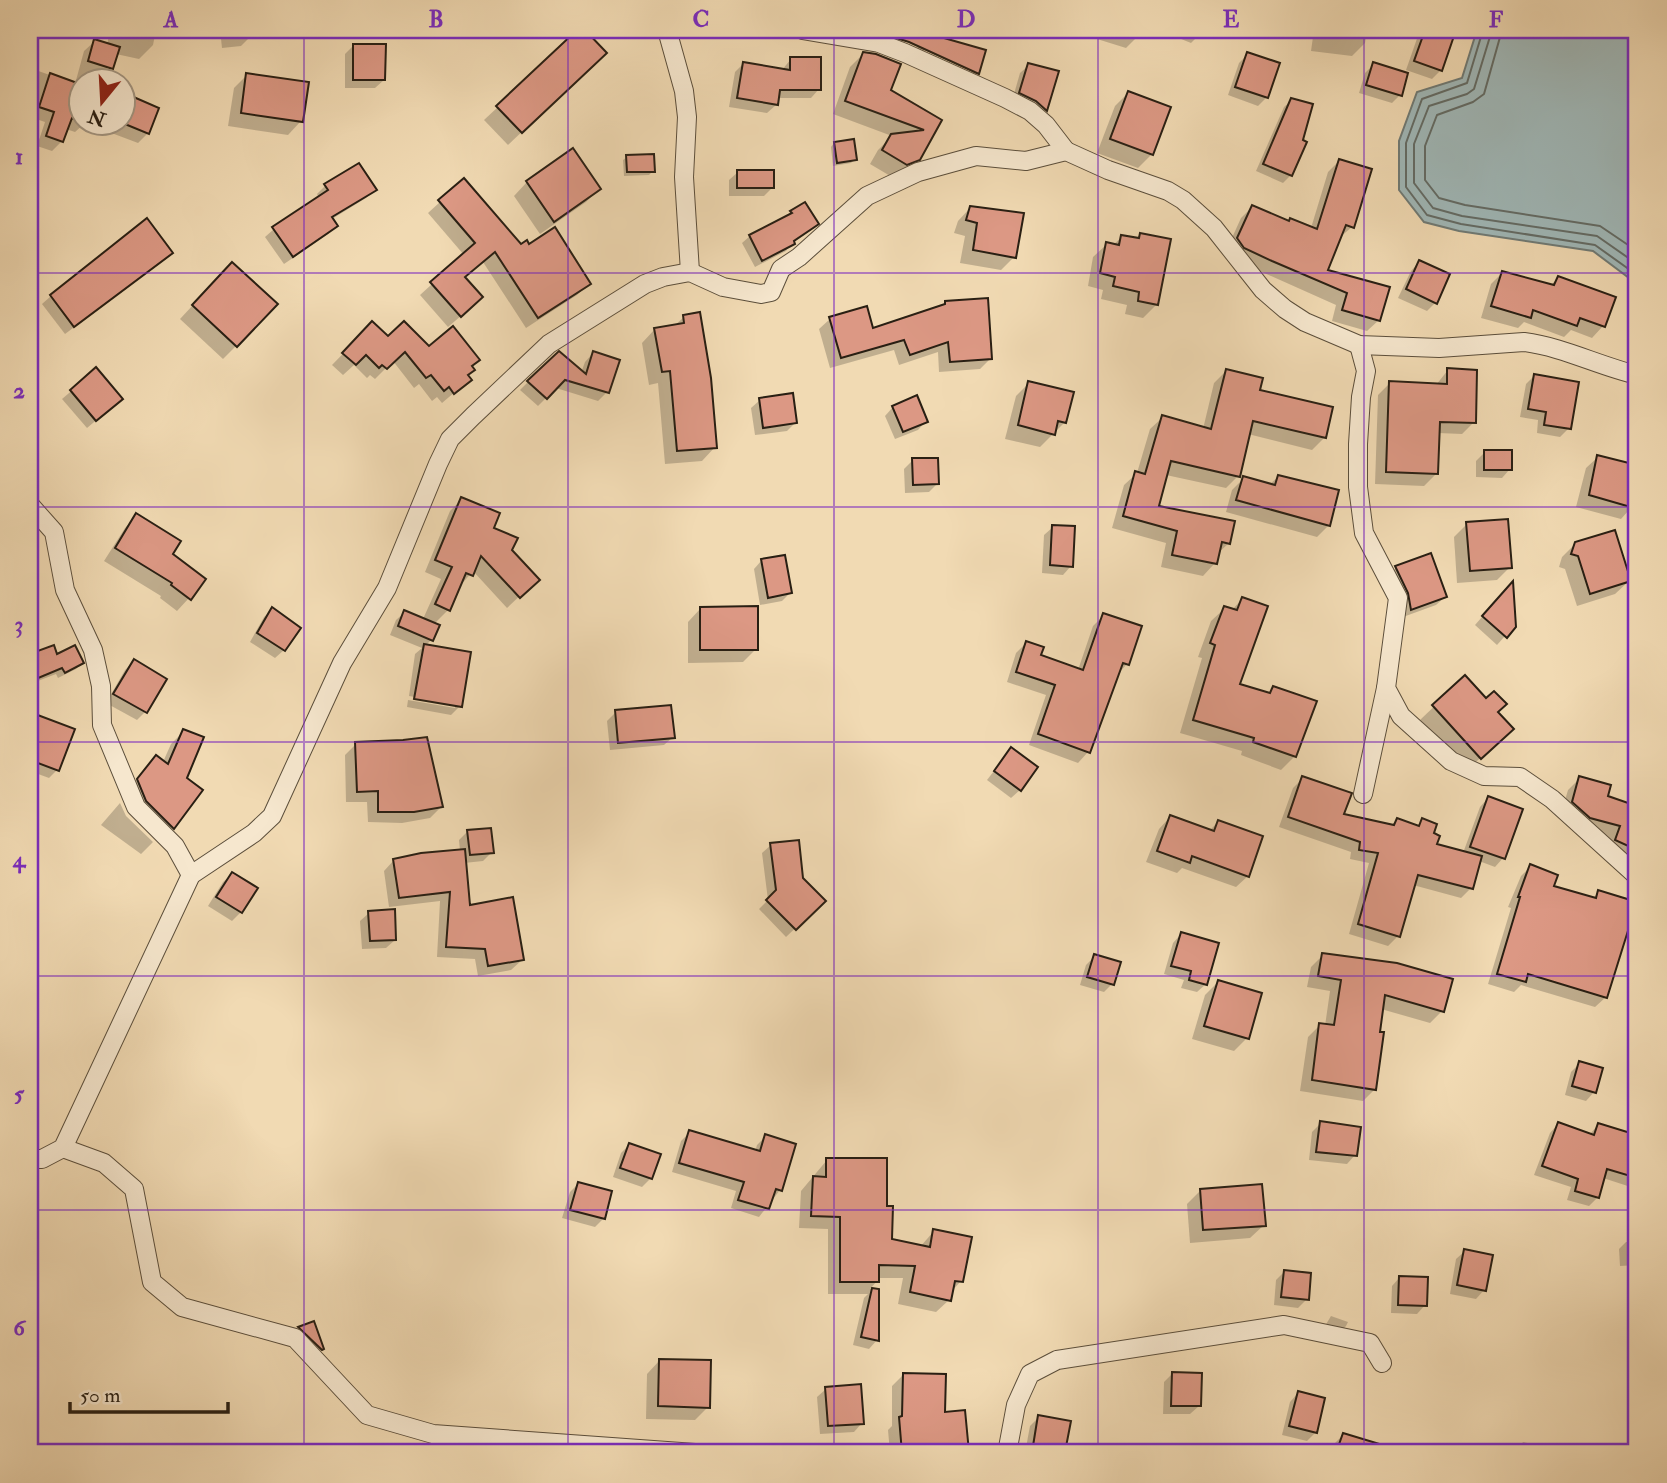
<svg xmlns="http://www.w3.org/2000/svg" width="1667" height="1483" font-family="'IM FELL Double Pica',serif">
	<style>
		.water { fill: #a0b8b8; stroke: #707b76; stroke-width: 2 }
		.shadow { fill: #0003; fill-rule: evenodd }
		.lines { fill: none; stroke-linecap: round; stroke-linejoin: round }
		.shore { stroke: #646c66; stroke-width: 2 }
		.building { fill: #dc9884; stroke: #291f13; stroke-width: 2 }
		.minor-casing { stroke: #5b4e3b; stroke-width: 20 }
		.minor { stroke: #f6e7ce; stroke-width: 18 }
		.grid { fill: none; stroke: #7b2cbf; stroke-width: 2; stroke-opacity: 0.55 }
		.neatline { fill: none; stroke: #7b2cbf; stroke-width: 2.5 }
		.grid-label { font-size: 23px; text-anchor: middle; font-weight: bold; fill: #7b2cbf }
	</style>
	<rect width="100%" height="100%" fill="#f1dab3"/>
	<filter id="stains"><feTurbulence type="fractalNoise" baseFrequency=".00286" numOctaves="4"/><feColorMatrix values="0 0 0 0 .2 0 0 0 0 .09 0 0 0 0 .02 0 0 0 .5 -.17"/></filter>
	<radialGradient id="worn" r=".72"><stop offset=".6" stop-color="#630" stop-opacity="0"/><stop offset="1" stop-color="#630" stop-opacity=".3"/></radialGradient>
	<polygon class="water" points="1477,30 1637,30 1637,284 1593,251 1459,231 1424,222 1399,190 1399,141 1417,92 1462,78"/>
	<g class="shadow">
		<polygon points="110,30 156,30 153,45 139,59 116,54 108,80 80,80 80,122 122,122 122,95 157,109 148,133 138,143 85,123 75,132 66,129 62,141 52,151 37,146 45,122 30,117 30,68 75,84 84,51 95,41 107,45"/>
		<polygon points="220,30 249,30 250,37 241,46 222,48"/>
		<polygon points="580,30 583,30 605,53 508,145 484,120"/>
		<path d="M859 30H928L927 35 983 51 977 73 965 85 897 54 871 44 855 41ZM902 37 919 45 917 48 900 40ZM925 48 972 69V73L924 51Z"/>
		<polygon points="1100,30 1140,30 1138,36 1126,48 1097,39"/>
		<polygon points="1159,30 1204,30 1191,43"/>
		<polygon points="1314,30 1367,30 1365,43 1352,56 1311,51"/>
		<polygon points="1420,30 1454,30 1441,70 1432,79 1406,70"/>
		<polygon points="354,45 384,80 375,88 345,88 345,54"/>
		<polygon points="863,54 889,91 940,121 918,159 904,173 892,177 870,164 878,150 892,136 833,114 850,67"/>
		<polygon points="1248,54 1267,97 1258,106 1228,95 1239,63"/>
		<polygon points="791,59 819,89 811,98 777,98 776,105 767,113 729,107 735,72 743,64 782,70"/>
		<polygon points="1374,64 1400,95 1392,103 1359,93 1365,73"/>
		<polygon points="1029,65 1057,73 1046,110 1038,118 1012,101 1020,73"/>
		<polygon points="247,75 301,121 288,135 228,126 234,88"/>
		<polygon points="1128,93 1169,108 1151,155 1138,168 1097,153 1115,106"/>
		<polygon points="1292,100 1291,175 1283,183 1256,171 1284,107"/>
		<polygon points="834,143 855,159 851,163 833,166 831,147"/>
		<polygon points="572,150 599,189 586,202 540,234 514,196 527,182"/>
		<polygon points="627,157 653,171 649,175 624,176 623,160"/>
		<polygon points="1339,161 1352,227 1339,238 1326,271 1379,320 1367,331 1332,321 1336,305 1233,259 1226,251 1241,218 1252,207 1288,223 1311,228 1328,172"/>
		<polygon points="738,172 773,187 764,196 729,196 729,180"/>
		<polygon points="464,180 521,246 589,284 577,295 526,328 483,262 464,278 469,309 448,327 420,295 464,255 428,213"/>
		<polygon points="325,186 374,190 366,198 332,219 336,226 328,234 284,264 265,237 274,229 319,198 317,194"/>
		<polygon points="805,205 817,224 792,242 786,251 755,267 742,243 750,236 786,218"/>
		<polygon points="971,207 1014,257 1001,270 960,263 965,236 954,233 958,221"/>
		<polygon points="1141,235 1156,305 1143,318 1125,314 1127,305 1101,299 1103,290 1088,286 1093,257 1107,244 1113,245 1122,237 1136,240"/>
		<polygon points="162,261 65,334 42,304 51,296"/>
		<polygon points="1419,262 1436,302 1427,311 1398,298 1411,271"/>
		<polygon points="1502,273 1550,286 1558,278 1603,326 1592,338 1571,330 1564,337 1524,322 1518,328 1481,318 1491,284"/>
		<polygon points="219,277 236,346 223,359 180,319"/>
		<polygon points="946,303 990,359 980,369 939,372 938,352 899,365 894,350 830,368 819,329 830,319 872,331 941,308"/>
		<polygon points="684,317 715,447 702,461 665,464 658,383 649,385 642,343 655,329 674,326"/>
		<polygon points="372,324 388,339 429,348 470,367 467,376 469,380 442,403 437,397 432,401 419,384 414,388 393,361 375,379 370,375 367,378 354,365 343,375 332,365"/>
		<polygon points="593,353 607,392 598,401 556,388 538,406 520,390 528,382 581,373 585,362"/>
		<polygon points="96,370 112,407 87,428 62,399"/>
		<polygon points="1448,370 1474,422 1462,434 1438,433 1436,474 1424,486 1375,484 1378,395 1390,383 1436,385"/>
		<polygon points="1226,371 1324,438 1312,450 1248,434 1238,476 1226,488 1166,475 1157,507 1229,543 1217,554 1215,563 1203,576 1161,567 1166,543 1112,528 1124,485 1137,473 1150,429 1163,417 1203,429 1214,383"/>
		<polygon points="1534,376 1569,428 1560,437 1537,433 1538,420 1520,417 1526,384"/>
		<polygon points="1029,383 1065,422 1040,447 1005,439 1016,396"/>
		<polygon points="760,400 796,422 787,431 755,435 751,408"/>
		<polygon points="893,407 926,421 918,430 895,439 885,416"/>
		<polygon points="1485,452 1510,469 1502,478 1476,477 1476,461"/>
		<polygon points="1598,457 1637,467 1637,464 1637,512 1629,510 1621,519 1576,507 1586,468"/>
		<polygon points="913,460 938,483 929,492 905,493 904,469"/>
		<polygon points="1278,477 1329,525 1317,537 1226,512 1232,490 1244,478 1269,485"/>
		<polygon points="462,499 510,550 525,591 507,608 473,571 460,586 448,610 434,624 431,640 425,646 460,706 451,715 407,707 408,700 455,708 455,704 409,696 415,654 422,648 390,635 396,620 405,612 423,619 441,579 425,572 450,511"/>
		<polygon points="137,515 170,555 189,598 177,611 160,598 161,596 104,561 125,528"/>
		<polygon points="1467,524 1510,567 1497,580 1457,583 1454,537"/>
		<polygon points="1053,527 1071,566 1063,575 1042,573 1044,535"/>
		<polygon points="1576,543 1629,581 1615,594 1577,606 1565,569 1559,567 1562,557"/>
		<polygon points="762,560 790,593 782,601 760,605 754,569"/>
		<polygon points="1396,568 1445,597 1436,605 1403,617 1387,576"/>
		<polygon points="1504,592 1505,636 1497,645 1475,625"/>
		<polygon points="1242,599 1237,685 1267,694 1274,688 1295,756 1281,770 1241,755 1242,751 1180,733 1202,658 1198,657 1211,621 1225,608 1232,610"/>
		<polygon points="701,608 756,649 743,662 688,663 688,622"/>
		<polygon points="273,609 284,650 275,658 250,642 264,617"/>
		<polygon points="1104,615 1139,628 1127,664 1117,675 1088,752 1078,763 1029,745 1046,695 1007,682 1016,653 1026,643 1039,656 1078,670 1093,626"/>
		<polygon points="33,655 56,656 82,663 76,669 58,678 56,674 30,684 30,659"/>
		<polygon points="134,661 145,712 137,720 106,703 125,670"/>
		<polygon points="1465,677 1496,712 1498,742 1466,771 1420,720"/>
		<polygon points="616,712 673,737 664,745 610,750 607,721"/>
		<polygon points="36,716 57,770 49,778 30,771 30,722"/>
		<polygon points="184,731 185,779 201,791 160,840 125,793 156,757 163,762 171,744"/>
		<polygon points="356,744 441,807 430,818 402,823 368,822 367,802 346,802 345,755"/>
		<polygon points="1011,749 1020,790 1011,798 987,780"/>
		<polygon points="1303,778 1342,816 1391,826 1397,820 1416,827 1423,820 1432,834 1435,845 1463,853 1480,807 1488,798 1503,858 1495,867 1479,861 1471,888 1461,898 1413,885 1398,936 1388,946 1349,934 1369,863 1350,859 1351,852 1279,827 1293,788"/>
		<polygon points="1580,778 1605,797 1637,808 1637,865 1604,852 1609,838 1578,829 1561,814 1568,790"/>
		<polygon points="120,803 126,816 153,842 141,854 101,825"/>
		<polygon points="1170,817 1209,831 1218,822 1248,876 1236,887 1182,868 1177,873 1146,862 1159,829"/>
		<polygon points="468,831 492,852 483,861 464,863 468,907 522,960 511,970 478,976 475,959 437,957 440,901 389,907 384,871 394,860 460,851 459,840"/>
		<polygon points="771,845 824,901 786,937 759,909 768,900 762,853"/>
		<polygon points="1531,866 1551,888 1592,899 1599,892 1606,997 1595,1007 1521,985 1514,992 1488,984 1511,908 1508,907 1521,876"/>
		<polygon points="232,874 241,912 232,921 208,906 223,882"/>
		<polygon points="369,913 395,940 386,948 362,949 360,921"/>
		<polygon points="1181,934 1206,984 1197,992 1181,988 1184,980 1164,974 1173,943"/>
		<polygon points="1323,955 1442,1011 1430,1023 1381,1009 1375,1089 1363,1101 1300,1091 1308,1037 1320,1025 1325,1026 1330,991 1307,987 1311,967"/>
		<polygon points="1095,956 1112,984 1104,992 1080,985 1086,965"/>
		<polygon points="1218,982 1247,1038 1234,1051 1192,1039 1205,995"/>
		<polygon points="1580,1063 1594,1092 1586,1101 1565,1095 1571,1072"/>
		<polygon points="1321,1123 1355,1155 1347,1164 1309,1160 1312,1132"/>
		<polygon points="1558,1124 1589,1135 1598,1125 1637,1137 1637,1189 1603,1178 1598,1197 1589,1206 1567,1200 1571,1187 1534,1175 1550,1133"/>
		<polygon points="690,1132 755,1152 757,1145 766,1136 780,1190 759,1217 731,1208 736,1191 672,1172 681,1141"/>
		<polygon points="629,1145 651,1178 642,1187 613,1177 621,1153"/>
		<polygon points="827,1160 885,1208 890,1240 920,1247 934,1231 961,1281 951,1292 949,1300 936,1312 898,1304 903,1278 877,1278 877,1281 870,1289 877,1290 877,1340 869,1349 853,1345 864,1298 868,1294 828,1294 828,1229 799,1228 801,1191"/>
		<polygon points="578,1184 603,1219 595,1227 562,1218 570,1192"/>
		<polygon points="1200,1191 1264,1225 1250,1238 1190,1243 1187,1204"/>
		<polygon points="1637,1241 1637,1265 1620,1266 1619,1249 1626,1242"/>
		<polygon points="1465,1251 1484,1290 1476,1299 1450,1294 1456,1259"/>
		<polygon points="1284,1272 1307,1299 1298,1308 1274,1305 1276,1280"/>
		<polygon points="1400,1277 1425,1305 1417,1314 1391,1313 1392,1286"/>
		<polygon points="1331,1316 1348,1322 1346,1326 1342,1330 1325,1326"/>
		<polygon points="313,1324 322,1349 314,1358 291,1337 299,1329"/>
		<polygon points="660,1360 708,1407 695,1420 646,1419 647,1374"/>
		<polygon points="904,1374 944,1414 967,1451 965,1453 890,1453 888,1430 892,1426 892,1386"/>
		<polygon points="1172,1374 1199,1406 1190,1414 1163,1414 1164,1382"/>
		<polygon points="826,1389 862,1423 854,1432 820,1434 817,1397"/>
		<polygon points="1298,1393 1316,1432 1307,1441 1282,1435 1290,1402"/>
		<polygon points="1039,1417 1064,1451 1062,1453 1025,1453 1030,1426"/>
		<polygon points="1343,1435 1404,1453 1328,1453 1330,1448"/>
		<polygon points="1523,1442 1538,1445 1536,1453 1515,1453"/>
		<polygon points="1459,1444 1484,1453 1450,1453"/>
	</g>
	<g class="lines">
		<g class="shore">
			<polyline points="1483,30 1467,83 1422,99 1406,143 1406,187 1427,215 1461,224 1595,245 1637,275"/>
			<polyline points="1492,30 1474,89 1467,94 1429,106 1414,144 1414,183 1433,208 1462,216 1597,236 1637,264"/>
			<polyline points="1502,30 1484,94 1473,102 1437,115 1425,146 1425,180 1439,198 1465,205 1600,226 1637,251"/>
		</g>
	</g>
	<g class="building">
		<polygon points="577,30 585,30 607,53 522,133 496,106"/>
		<polygon points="871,30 916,30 986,50 979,74 909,42"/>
		<polygon points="1425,30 1456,30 1442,71 1414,61"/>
		<polygon points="94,39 120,47 113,69 88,61"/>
		<polygon points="353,44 386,44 385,80 353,80"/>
		<polygon points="863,52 876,54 901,64 891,90 942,120 920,160 907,165 882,150 891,134 924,130 845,101"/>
		<polygon points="1247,52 1280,63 1268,98 1235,87"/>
		<polygon points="790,57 821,57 821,90 780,90 778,105 737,98 743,62 790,70"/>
		<polygon points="1373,62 1408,73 1402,96 1366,85"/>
		<polygon points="1028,63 1059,71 1047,111 1036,101 1019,93"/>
		<polygon points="50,73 80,84 80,121 72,118 63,142 46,136 54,112 39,107"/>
		<polygon points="246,73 309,82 303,122 241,113"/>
		<polygon points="1128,91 1171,107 1153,155 1110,139"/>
		<polygon points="129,95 159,108 149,134 120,122 122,122 122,111"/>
		<polygon points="1291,98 1313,104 1303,140 1307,142 1292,176 1263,164"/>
		<polygon points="854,139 857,160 837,163 834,142"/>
		<polygon points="573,148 601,189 554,222 526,181"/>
		<polygon points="654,154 655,172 627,172 626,155"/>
		<polygon points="1339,159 1372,169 1354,228 1346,225 1328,270 1390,287 1380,321 1342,310 1347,293 1272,261 1244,248 1237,238 1252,205 1289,221 1290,218 1317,229"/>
		<polygon points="359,163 377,190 332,217 338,226 293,257 272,227 328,190 324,184"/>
		<rect x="737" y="170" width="37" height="18"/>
		<polygon points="464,178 521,244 527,240 529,244 555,227 591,284 538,318 495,252 465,277 483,297 461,317 430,282 475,243 438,200"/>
		<polygon points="805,202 819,224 794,241 795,244 762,261 749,235 792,213 790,211"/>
		<polygon points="970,206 1024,213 1016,258 973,250 977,223 966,220"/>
		<polygon points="147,218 173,253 74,327 50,295"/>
		<polygon points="1140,233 1171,239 1158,305 1138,301 1139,292 1113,286 1115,277 1100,273 1106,242 1119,245 1121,235 1139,238"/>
		<polygon points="1419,260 1450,274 1437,304 1406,289"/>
		<polygon points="232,262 278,304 237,347 192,305"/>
		<polygon points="1502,271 1554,285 1558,276 1616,297 1605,327 1580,318 1577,326 1533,310 1531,318 1491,306"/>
		<polygon points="988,298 992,359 950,362 948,342 910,355 904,340 841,358 829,317 867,306 873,328 945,304 945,301"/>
		<polygon points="700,312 711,378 717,448 677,451 670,371 662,372 654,328 684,323 683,315"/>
		<polygon points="372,321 388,336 404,321 429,346 453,326 480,360 472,366 475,370 468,375 472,380 454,394 449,387 444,391 431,375 426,378 405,352 387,369 382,365 379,368 366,355 356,365 342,353"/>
		<polygon points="559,351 586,374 593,351 620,360 609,393 565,380 547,399 527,381"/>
		<polygon points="96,367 123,399 96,421 70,390"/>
		<polygon points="1447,368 1477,370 1476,423 1440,422 1438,474 1386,472 1389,381 1447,384"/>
		<polygon points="1226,369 1263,378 1260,390 1333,407 1326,438 1253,421 1240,477 1171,461 1159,506 1235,521 1230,544 1222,542 1217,564 1172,555 1177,531 1123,516 1135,471 1145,474 1162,415 1211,429"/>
		<polygon points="1534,374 1579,382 1571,429 1544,425 1546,412 1528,409"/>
		<polygon points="1028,381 1074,392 1066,423 1058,421 1055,435 1018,425"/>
		<polygon points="793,393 797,423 763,428 759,398"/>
		<polygon points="917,395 928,422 903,432 892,406"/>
		<rect x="1484" y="450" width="28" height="20"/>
		<polygon points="1597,455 1637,465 1637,495 1634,508 1589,495"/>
		<polygon points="912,458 938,458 939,484 913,485"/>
		<polygon points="1278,475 1339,490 1330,526 1236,500 1243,476 1275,485"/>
		<polygon points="461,497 500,513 494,528 518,538 512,550 540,580 520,598 481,556 473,576 466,573 450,611 435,604 452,567 435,560"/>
		<polygon points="136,513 181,541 173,554 206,579 191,600 171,585 172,583 115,548"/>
		<polygon points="1508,519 1512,568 1470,571 1466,522"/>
		<polygon points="1052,525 1075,526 1073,567 1050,565"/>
		<polygon points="1615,530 1631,581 1590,594 1578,556 1571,554 1575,542"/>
		<polygon points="1431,553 1447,597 1411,610 1408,593 1395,566"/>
		<polygon points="785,555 792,593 768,598 761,559"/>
		<polygon points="1513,581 1516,627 1507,638 1482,616"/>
		<polygon points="1242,597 1268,606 1240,684 1270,693 1273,686 1317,701 1296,757 1253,742 1254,738 1193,720 1215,645 1210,643 1224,606 1237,610"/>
		<polygon points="758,606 758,650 700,650 700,607"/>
		<polygon points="272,607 301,628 285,651 257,633"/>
		<polygon points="404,610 440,625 433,641 398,626"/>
		<polygon points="1103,613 1142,626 1129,665 1123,663 1090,753 1038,734 1055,685 1016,672 1026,641 1044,647 1041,655 1083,670"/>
		<polygon points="424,644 471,652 462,707 414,699"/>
		<polygon points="54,645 57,654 75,645 84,663 65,673 62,668 31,681 30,668 37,665 32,653"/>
		<polygon points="134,659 167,679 147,713 113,694"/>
		<polygon points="1465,675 1486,698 1494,691 1507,704 1498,712 1514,729 1481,759 1432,705"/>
		<polygon points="671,705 675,738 618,743 615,710"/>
		<polygon points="35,714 75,729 59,771 30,760 30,728"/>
		<polygon points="183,729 204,737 187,778 203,790 174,829 146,801 137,779 156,755 168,764"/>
		<polygon points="427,737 443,807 414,812 378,812 378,791 357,792 355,742 403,740"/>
		<polygon points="1011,747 1038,767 1021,791 994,771"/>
		<polygon points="1302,776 1352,793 1344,814 1394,825 1397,818 1419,826 1422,818 1437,824 1434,833 1440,836 1437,844 1482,856 1473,889 1418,875 1400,937 1358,924 1378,853 1359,850 1360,842 1288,817"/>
		<polygon points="1579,776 1611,785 1608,796 1628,803 1635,783 1637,783 1637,850 1615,840 1620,826 1590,818 1572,802"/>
		<polygon points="1488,796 1523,809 1505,859 1470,847"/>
		<polygon points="1170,815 1214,831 1218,820 1263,836 1249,877 1192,856 1190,863 1157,851"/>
		<polygon points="491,828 494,853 470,855 467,830"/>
		<polygon points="799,840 803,878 826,901 796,930 766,900 776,890 770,843"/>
		<polygon points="465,849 470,905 513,897 524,960 488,966 485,949 446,947 450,892 399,898 393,859 421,853"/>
		<polygon points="1530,864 1558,875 1554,886 1596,898 1598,890 1637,902 1607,998 1528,974 1526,982 1497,974 1520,897 1518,897"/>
		<polygon points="232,872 258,888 242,913 216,897"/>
		<polygon points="395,909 396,940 370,941 368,911"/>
		<polygon points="1181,932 1219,943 1207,985 1189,980 1191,971 1171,966"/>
		<polygon points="1322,953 1397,963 1453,979 1444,1012 1385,995 1380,1032 1384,1032 1376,1090 1312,1080 1319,1023 1334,1025 1341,980 1318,976"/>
		<polygon points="1094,954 1121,962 1114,985 1087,977"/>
		<polygon points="1218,980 1262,993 1249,1039 1204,1026"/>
		<polygon points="1579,1061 1603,1068 1596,1093 1572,1086"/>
		<polygon points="1320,1121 1361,1127 1357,1156 1316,1152"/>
		<polygon points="1558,1122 1594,1135 1598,1123 1637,1135 1637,1178 1607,1169 1599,1198 1575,1191 1578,1179 1542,1166"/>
		<polygon points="689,1130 760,1151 765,1134 796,1144 782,1191 776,1189 769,1209 738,1200 744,1182 679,1163"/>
		<polygon points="629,1143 661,1154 652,1179 620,1168"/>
		<polygon points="826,1158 887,1158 887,1206 893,1206 892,1239 930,1247 933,1229 972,1237 963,1282 955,1281 951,1301 910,1292 915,1266 879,1265 879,1282 840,1282 840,1217 811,1216 813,1176 826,1177"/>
		<polygon points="578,1182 612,1191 605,1219 570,1210"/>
		<polygon points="1262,1184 1266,1226 1203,1230 1200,1189"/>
		<polygon points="1464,1249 1493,1255 1486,1291 1457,1285"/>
		<polygon points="1284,1270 1311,1273 1309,1300 1281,1297"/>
		<polygon points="1399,1276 1428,1277 1427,1306 1398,1305"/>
		<polygon points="872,1288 879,1289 879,1341 861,1337"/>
		<polygon points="314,1321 324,1349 322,1350 298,1327"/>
		<polygon points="659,1359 711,1360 710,1408 658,1406"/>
		<polygon points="1172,1372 1202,1373 1201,1406 1171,1406"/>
		<polygon points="903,1373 946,1374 945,1412 965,1410 969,1452 902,1453 899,1417 902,1416"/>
		<polygon points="861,1384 864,1424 828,1426 825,1387"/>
		<polygon points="1298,1391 1325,1398 1317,1433 1289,1426"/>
		<polygon points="1038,1415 1071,1421 1065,1452 1033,1446"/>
		<polygon points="1343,1433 1396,1449 1396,1453 1336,1453"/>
	</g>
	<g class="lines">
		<defs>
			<g id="minor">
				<polyline points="667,30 684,91 687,117 684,177 690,272"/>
				<polyline points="802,30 879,43 905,53 1005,98 1030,111 1046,125 1066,151"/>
				<polyline points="1359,345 1366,371 1361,397 1358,444 1358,487 1364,533 1398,598 1386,688 1401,716 1451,761 1484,776 1520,777 1552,799 1637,876"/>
				<polyline points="30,505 54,532 65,590 93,650 101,686 102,725 136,807 175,846 191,875"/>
				<polyline points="1363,794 1386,688"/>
				<polyline points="63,1148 104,1163 134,1189 152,1282 182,1307 295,1338 367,1415 433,1434 695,1453"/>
				<path d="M30 1159H42L63 1148 191 875 254 833 272 816 342 663 387 588 438 464 450 439 473 416 549 344 645 284 663 277 690 272 723 287 761 294 771 292 781 269 799 257 867 196 918 172 976 156 1026 161 1066 151 1108 170 1168 191 1183 200 1214 228 1263 290 1285 309 1305 322 1359 345 1439 348 1524 342C1563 347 1599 366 1637 375"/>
				<polyline points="1007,1453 1016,1405 1030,1374 1057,1360 1284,1325 1370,1343 1382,1363"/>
			</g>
		</defs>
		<use href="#minor" class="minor-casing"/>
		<use href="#minor" class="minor"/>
	</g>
	<path class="grid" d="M304 30V1453M568 30V1453M834 30V1453M1098 30V1453M1364 30V1453M30 273H1637M30 507H1637M30 742H1637M30 976H1637M30 1210H1637"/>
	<rect width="1667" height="1483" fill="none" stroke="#f1dab3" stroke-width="77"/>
	<g transform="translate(102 102) rotate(198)"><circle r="33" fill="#f6e7ce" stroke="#a49783" stroke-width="2"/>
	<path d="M0-5L12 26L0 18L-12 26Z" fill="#8f2418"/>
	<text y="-10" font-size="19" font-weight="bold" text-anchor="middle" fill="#291f13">N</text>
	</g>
	<path d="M70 1402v10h158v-10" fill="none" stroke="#291f13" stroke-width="3.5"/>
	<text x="80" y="1402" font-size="21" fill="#291f13" stroke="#f6e7ce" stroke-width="5" paint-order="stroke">50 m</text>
	<rect x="38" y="38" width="1590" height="1406" class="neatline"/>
	<g class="grid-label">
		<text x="171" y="27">A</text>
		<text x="436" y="27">B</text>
		<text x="701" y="27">C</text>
		<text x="966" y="27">D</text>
		<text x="1231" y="27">E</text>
		<text x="1496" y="27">F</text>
		<text x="19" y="164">1</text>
		<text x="19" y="398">2</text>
		<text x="19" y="632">3</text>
		<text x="19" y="867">4</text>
		<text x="19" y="1101">5</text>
		<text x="19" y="1335">6</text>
	</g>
	<rect width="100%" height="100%" filter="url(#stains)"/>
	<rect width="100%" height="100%" fill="url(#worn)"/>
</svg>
